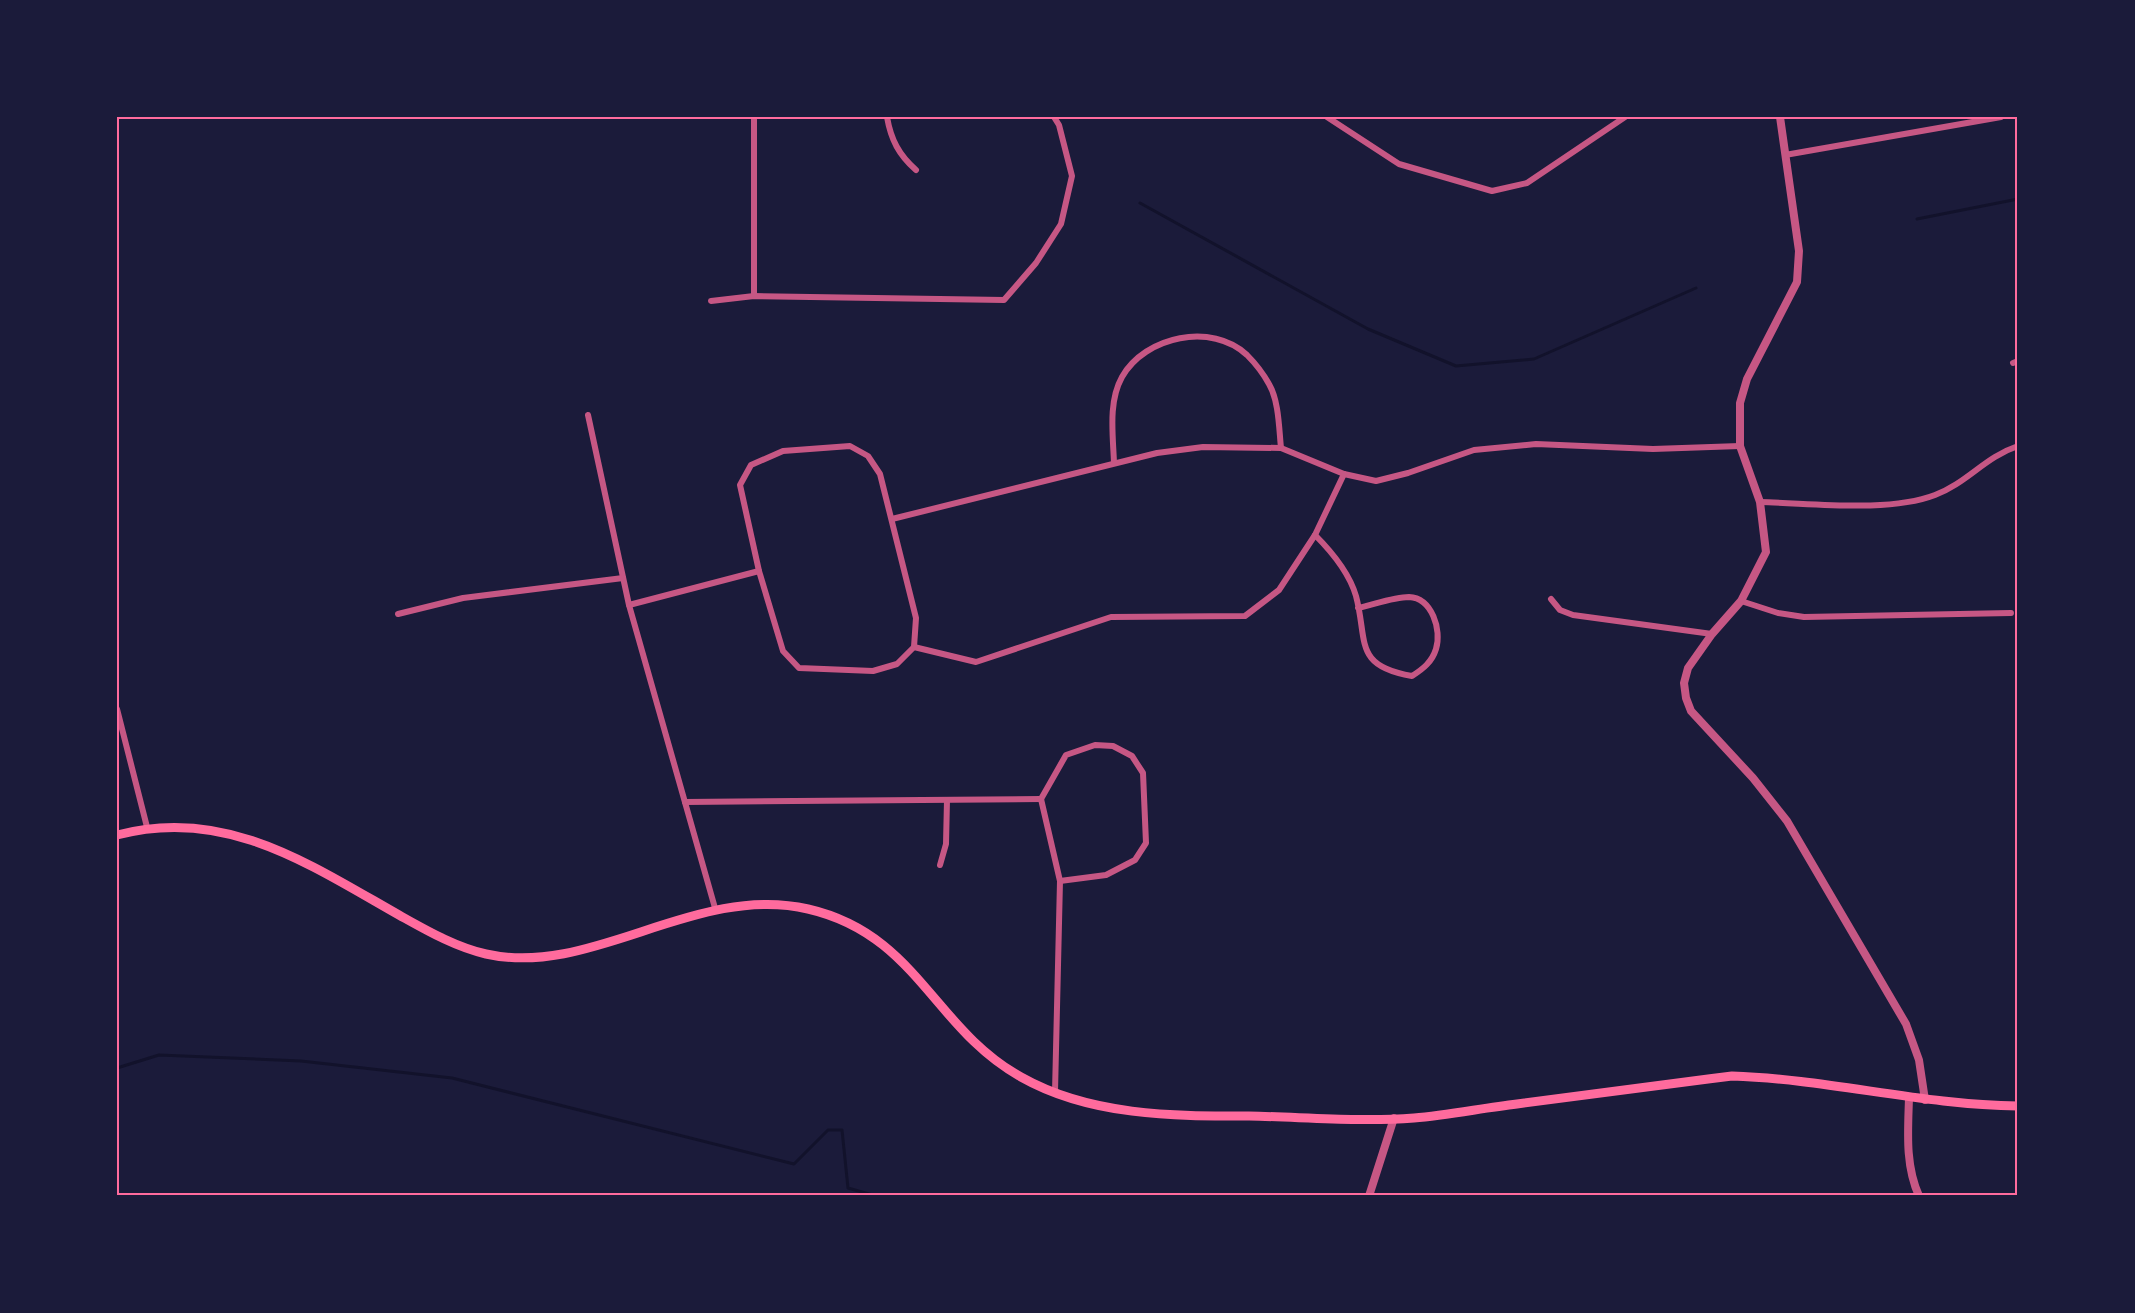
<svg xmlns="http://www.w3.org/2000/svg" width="2135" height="1313" font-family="Commissioner,sans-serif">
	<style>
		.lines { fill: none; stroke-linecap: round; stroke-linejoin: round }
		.stream { stroke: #12122b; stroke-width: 3 }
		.minor { stroke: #c65784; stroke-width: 6 }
		.tertiary { stroke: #c65784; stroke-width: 8 }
		.secondary { stroke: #ff6b9d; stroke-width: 9 }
		.neatline { fill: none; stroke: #ff6b9d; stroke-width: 2 }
	</style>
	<rect width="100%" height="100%" fill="#1b1b3a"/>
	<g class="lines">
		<g class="stream">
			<polyline points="1140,203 1368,329 1456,366 1534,359 1696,288"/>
			<polyline points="1917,219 2018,199"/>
			<polyline points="117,1068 159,1055 301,1061 452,1078 794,1164 828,1130 842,1130 848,1188 876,1196"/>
		</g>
		<g class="minor">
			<polyline points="754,117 754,296"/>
			<path d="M887 117C891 140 899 155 916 170"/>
			<polyline points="1327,117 1399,164 1492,191 1527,183 1625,117"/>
			<polyline points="1785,155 2001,117"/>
			<polyline points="711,301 754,296 1004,300 1036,263 1061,224 1072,176 1059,125 1054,117"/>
			<polyline points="2013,363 2018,361"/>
			<polyline points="588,415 629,605 715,908"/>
			<polygon points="850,446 868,456 880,474 916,618 914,647 897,664 873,671 799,668 783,651 759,571 740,485 751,465 783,451"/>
			<path d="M1114 463C1113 435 1108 402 1122 377 1145 336 1212 322 1247 355 1255 363 1264 375 1269 384 1279 401 1279 429 1281 448"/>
			<path d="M1760 502C1812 503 1888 513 1935 495 1967 483 1985 457 2018 446"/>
			<polyline points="892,519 1157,453 1203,447 1281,448 1344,474 1376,481 1408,473 1474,450 1536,444 1653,449 1740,446"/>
			<path d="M1315 535C1332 552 1349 572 1356 596 1368 641 1353 666 1412 676 1423 669 1432 662 1436 649 1442 630 1432 598 1409 597 1393 597 1373 605 1358 608"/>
			<polyline points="1551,599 1560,610 1573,615 1712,634"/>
			<polyline points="1741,601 1778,613 1804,617 2011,613"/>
			<polyline points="629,605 759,571"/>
			<polyline points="398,614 463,598 623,578"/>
			<polyline points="914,647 976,662 1111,617 1245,616 1279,590 1315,535 1344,474"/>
			<polyline points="117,709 147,827"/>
			<polyline points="1041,799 1066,755 1095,745 1113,746 1132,756 1143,773 1146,843 1135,860 1106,875 1060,881"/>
			<polyline points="1041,799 1060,881 1055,1092"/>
			<polyline points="685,802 1041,799"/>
			<polyline points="940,865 946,844 947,800"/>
		</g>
		<g class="tertiary">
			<polyline points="1780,117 1799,251 1797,282 1747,379 1740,403 1740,446 1760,502 1766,552 1741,601 1712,634 1688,668 1684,683 1686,698 1691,711 1753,778 1787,821 1906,1024 1919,1060 1925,1100"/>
			<path d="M1909 1098C1908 1131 1905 1165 1919 1196"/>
			<polyline points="1369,1196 1394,1118"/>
		</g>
		<path class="secondary" d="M117 835C225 806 309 864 399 915 426 930 455 947 486 954 592 978 695 883 808 909 917 934 933 1028 1021 1077 1090 1116 1172 1116 1249 1116 1303 1117 1360 1122 1414 1118 1448 1115 1483 1108 1517 1104 1588 1095 1660 1085 1732 1076 1828 1079 1922 1105 2018 1106"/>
	</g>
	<rect width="2135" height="1313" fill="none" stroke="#1b1b3a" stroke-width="237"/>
	<rect x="118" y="118" width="1898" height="1076" class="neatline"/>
</svg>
